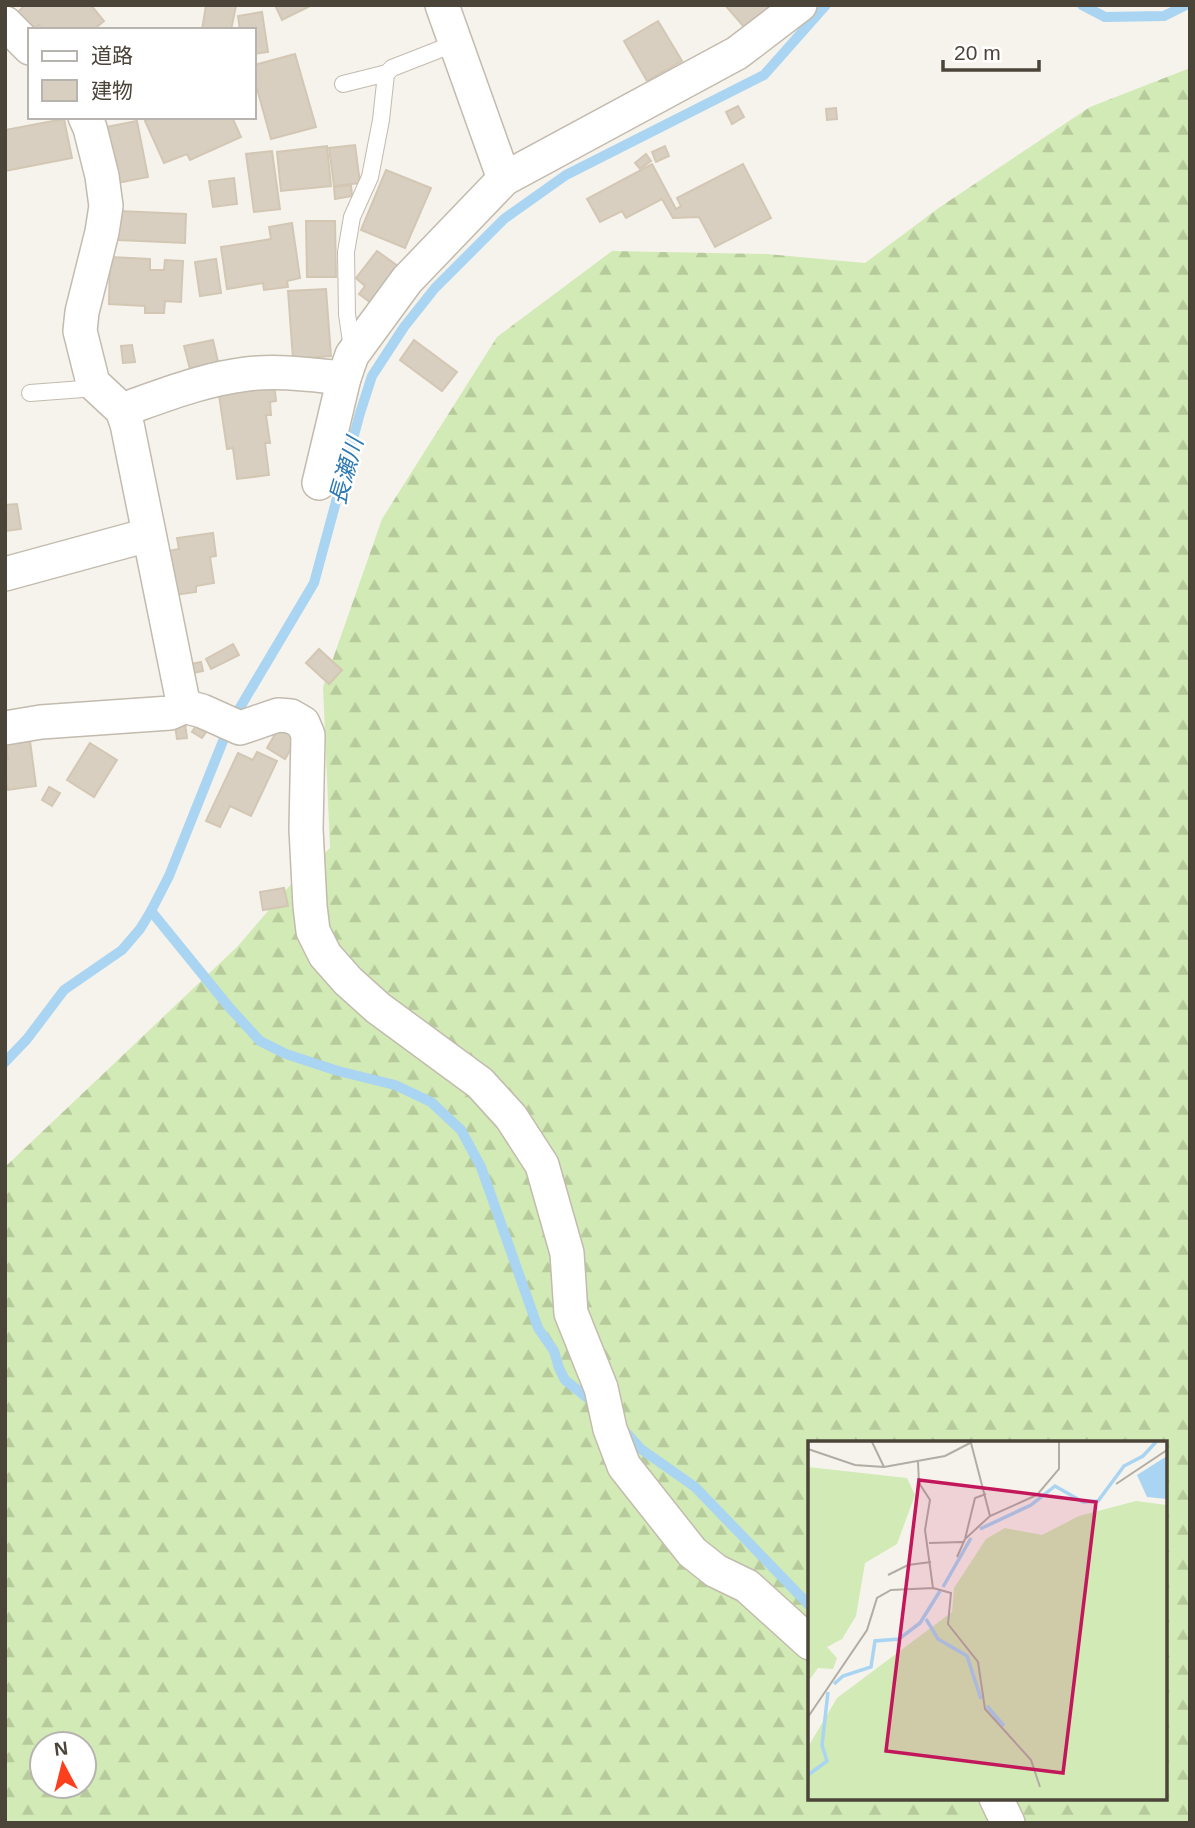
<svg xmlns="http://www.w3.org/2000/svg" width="1195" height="1828" font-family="Helvetica,'Noto Sans JP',sans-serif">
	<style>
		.forest { fill: url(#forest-firs); fill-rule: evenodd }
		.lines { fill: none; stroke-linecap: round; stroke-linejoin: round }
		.stream { stroke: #a9d4f2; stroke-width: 10 }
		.building { fill: #d8cfc1; stroke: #d3c7b4; stroke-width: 2 }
		.lane-casing { stroke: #c2bbae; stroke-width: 18 }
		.street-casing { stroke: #c2bbae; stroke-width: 36 }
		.lane { stroke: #fff; stroke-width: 16 }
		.street { stroke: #fff; stroke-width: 33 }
		.labels { text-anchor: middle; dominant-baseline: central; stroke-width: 5; stroke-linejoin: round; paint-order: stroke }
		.water-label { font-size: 23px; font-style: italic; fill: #2e7ab2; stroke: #fff }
		.inset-river { fill: none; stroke: #a9d4f2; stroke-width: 3.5 }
		.inset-road { fill: none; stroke: #b2ada4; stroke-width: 2 }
		.view { fill: #c2185b; fill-opacity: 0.15; stroke: #c2185b; stroke-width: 3.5 }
		.inset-edge { fill: none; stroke: #4b4439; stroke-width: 3.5 }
	</style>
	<defs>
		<pattern id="forest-firs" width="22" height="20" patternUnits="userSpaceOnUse" patternTransform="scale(1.75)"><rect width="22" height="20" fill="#d2eab5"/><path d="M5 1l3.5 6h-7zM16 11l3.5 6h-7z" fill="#b6ca9c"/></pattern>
	</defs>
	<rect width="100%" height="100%" fill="#f6f3ec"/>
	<path class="forest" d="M1190 68V1823H5V1167L238 946 292 883 330 848 323 687 382 519 497 337 612 251 767 254 865 263 940 207 1090 107ZM810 1443H1165V1798H810ZM42 1744H84V1786H42Z"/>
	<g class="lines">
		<g class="stream">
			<polyline points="1082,5 1105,17 1164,16 1186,5"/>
			<polyline points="151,911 229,1007 260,1041 286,1054 338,1071 395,1085 431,1102 461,1130 481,1167 538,1328 554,1351 559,1368 565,1380 594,1403"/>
			<polyline points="5,1062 27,1039 64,990 122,950 140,929 151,911 169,876 229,726 314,583 360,413 372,376 404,327 435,288 504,219 566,175 764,75 826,5"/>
			<polyline points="623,1429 641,1449 695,1487 810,1606"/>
		</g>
	</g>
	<g class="building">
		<polygon points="25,5 91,5 104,21 93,30 43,30 39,25 32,30 17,13"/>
		<polygon points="206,5 236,6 231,30 202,30"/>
		<polygon points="275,5 312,5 282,20"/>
		<polygon points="725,5 773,5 745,28"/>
		<polygon points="262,12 268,52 254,54 254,30 240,30 238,16"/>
		<polygon points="658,21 682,61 647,81 624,41"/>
		<polygon points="295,54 316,127 271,139 254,78 254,65"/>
		<polygon points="738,106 744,117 732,124 726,112"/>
		<polygon points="836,108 837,119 827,120 826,109"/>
		<polygon points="152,117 232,117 241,137 190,160 187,154 164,163 145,121"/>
		<polygon points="64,119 72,158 5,171 5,130"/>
		<polygon points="137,121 148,177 117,183 106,127"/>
		<polygon points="355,145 360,183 334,186 329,148"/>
		<polygon points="327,146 331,186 281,191 277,152"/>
		<polygon points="665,146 669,156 656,162 652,152"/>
		<polygon points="272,151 280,209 254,212 246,154"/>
		<polygon points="646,154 651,161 640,169 635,163"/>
		<polygon points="652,164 676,209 681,206 677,198 743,164 771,218 715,247 699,217 673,218 662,199 626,218 622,211 600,222 587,199"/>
		<polygon points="386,170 431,188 405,248 361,230"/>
		<polygon points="234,178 237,204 213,207 209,181"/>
		<polygon points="351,185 352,196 335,199 334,187"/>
		<polygon points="119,211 186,214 185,243 118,240"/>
		<polygon points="306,221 335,221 336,277 307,277"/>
		<polygon points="292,223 300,278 287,281 288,287 264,290 263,283 227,289 221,247 271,239 269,227"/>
		<polygon points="377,251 402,269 374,305 359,294 365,286 356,278"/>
		<polygon points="110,257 150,259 150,270 164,270 165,260 183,261 181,302 165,301 164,313 145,313 145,306 109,304"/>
		<polygon points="216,259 221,293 200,296 195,262"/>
		<polygon points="326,289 331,356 293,359 288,291"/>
		<polygon points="213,340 219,366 191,373 184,346"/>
		<polygon points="414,340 457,372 442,391 400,360"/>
		<polygon points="132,345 135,362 123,363 121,346"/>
		<polygon points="274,383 276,401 270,402 271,415 266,415 270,443 265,443 269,475 237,479 233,448 227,449 219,395"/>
		<polygon points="17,504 21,529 5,531 5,505"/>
		<polygon points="213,533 216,556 210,557 214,583 196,586 196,592 174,595 168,551 179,549 177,538"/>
		<polygon points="233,644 239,655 211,669 206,659"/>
		<polygon points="319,649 342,670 329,684 306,663"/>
		<polygon points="201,662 203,671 193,673 191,664"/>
		<polygon points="199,721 209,728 202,738 192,732"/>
		<polygon points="185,723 187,738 177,739 175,725"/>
		<polygon points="280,726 298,737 285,759 267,748"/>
		<polygon points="30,741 36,786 8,790 5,777 5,759 8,759 6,744"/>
		<polygon points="90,743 117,760 94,797 67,780"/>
		<polygon points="257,752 277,761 251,816 230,806 220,827 206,821 238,753 253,760"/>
		<polygon points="49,787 60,793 52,806 42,800"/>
		<polygon points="284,888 288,906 263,910 260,892"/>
	</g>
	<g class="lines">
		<defs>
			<g id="lane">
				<polyline points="343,84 387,73"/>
				<polyline points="352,349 347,314 346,252 352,217 370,177 381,120 386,74 392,68 456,43"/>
				<polyline points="30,393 96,388"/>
			</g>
			<g id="street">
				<polyline points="442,5 504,179"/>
				<polyline points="5,23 30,48"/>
				<path d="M122 410C162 396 204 379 247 374 279 370 312 375 344 378"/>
				<polyline points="319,483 344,378 352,355 407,280 504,179 737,53 800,5"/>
				<polyline points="5,574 148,535"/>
				<polyline points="180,705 202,711 240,728 278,715 291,716 303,723 308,735 306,829 310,906 313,931 325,955 348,981 378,1008 480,1083 511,1117 542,1165 567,1253 571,1313 601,1388 610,1429 624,1466 692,1552 716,1571 747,1586 810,1643"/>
				<polyline points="5,728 41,722 170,713 179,709 182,697 127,424 122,410 93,383 80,331 82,312 102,232 106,206 102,176 90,128 85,117"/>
				<polyline points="996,1798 1008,1823"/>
			</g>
		</defs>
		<use href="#lane" class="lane-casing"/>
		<use href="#street" class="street-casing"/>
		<use href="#lane" class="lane"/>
		<use href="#street" class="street"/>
	</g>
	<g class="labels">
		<g class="water-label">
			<text transform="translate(346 471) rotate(-74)">長瀬川</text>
		</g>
	</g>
	<g transform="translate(808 1441)">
		<rect width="359" height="359" fill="#f6f3ec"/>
		<path d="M0 26 99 37 107 54 89 103 57 122 48 175 34 198 19 206 29 217 25 228 10 227 0 241ZM328 60 359 64V358H0V306L29 257 144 171 146 147 178 98 197 87 234 94 271 75Z" fill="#d2eab5"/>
		<path d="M359 15V58L339 56 329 34Z" fill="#a9d4f2"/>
		<path class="inset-river" d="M172 88 223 64 247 45 275 61 290 60 316 25 335 15 348 1M135 146 163 97M118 178 130 198 159 215 173 258M26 243 35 235 63 226 67 200 91 198 112 182 132 150M179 265 196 285M0 334 19 320 14 304 20 251"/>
		<path class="inset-road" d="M64 1 76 26M163 2 182 75M0 8 47 24 76 26 137 15 164 1M308 43 359 9M157 98 167 57 178 53M121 102 155 101M149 116 157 98 182 75 229 54 251 28V1M80 134 100 124 123 121M125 147 143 152 140 183 170 221 177 268 223 319 232 346M0 276 59 189 69 157 83 149 125 147 117 89 122 59 111 42 110 21"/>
		<path class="view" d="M111 39 288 61 255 332 78 310Z"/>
		<rect width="359" height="359" class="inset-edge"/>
	</g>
	<rect width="1195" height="1828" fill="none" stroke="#4b4439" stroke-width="14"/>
	<rect x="28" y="28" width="228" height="91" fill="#ffffff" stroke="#b7b4b0" stroke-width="2"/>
	<rect x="42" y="51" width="35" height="10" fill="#ffffff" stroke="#b7b4b0" stroke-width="2"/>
	<text x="91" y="63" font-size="21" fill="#4b4439">道路</text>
	<rect x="42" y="80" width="35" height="21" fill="#d8cfc1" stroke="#b7b4b0" stroke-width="2"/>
	<text x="91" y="98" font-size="21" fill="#4b4439">建物</text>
	<g transform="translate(63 1765) rotate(353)"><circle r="33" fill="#ffffff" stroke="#b7b4b0" stroke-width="2"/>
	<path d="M0-5L12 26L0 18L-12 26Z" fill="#fc3f1d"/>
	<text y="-10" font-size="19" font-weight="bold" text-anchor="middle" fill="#4b4439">N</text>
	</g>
	<path d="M943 60v10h96v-10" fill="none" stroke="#4b4439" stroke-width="3.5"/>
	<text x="954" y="60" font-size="21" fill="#4b4439" stroke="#ffffff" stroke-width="5" paint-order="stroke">20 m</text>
</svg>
